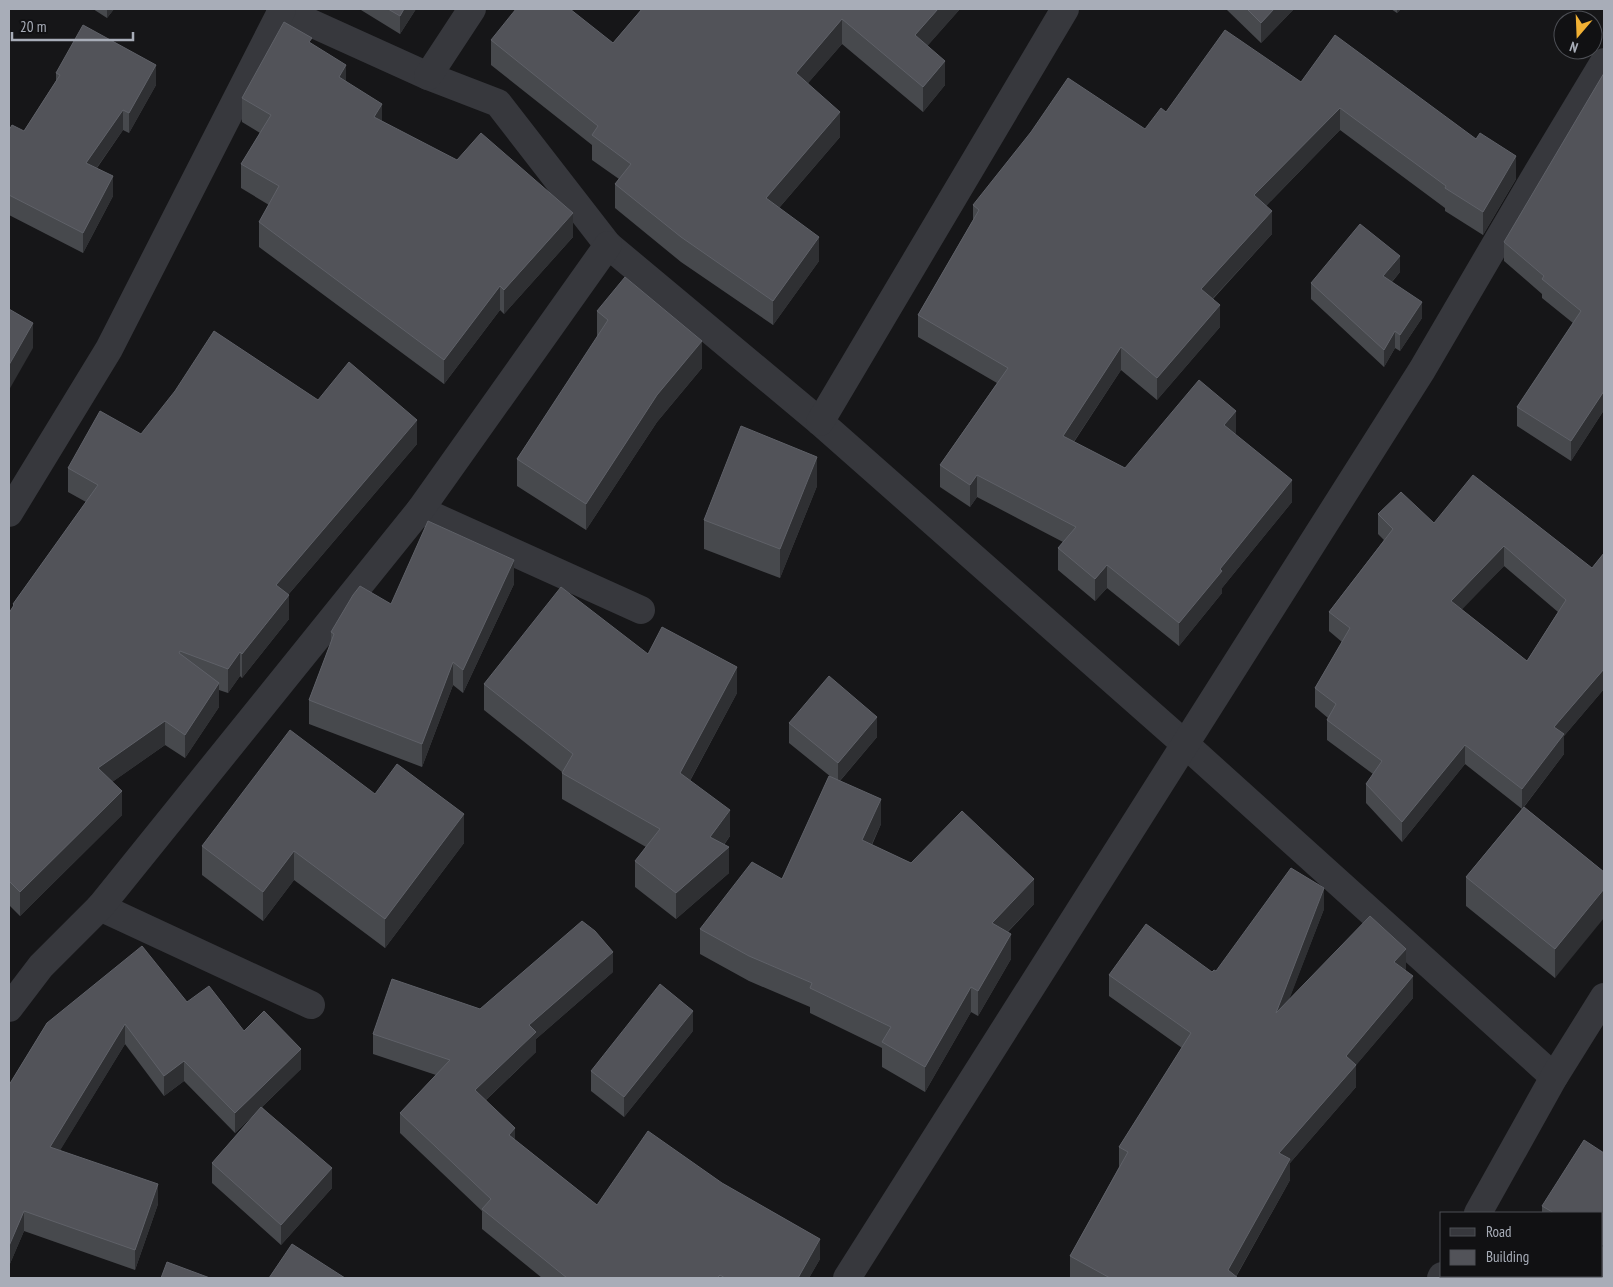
<svg xmlns="http://www.w3.org/2000/svg" width="1613" height="1287" font-family="'PT Sans Narrow',sans-serif">
	<style>
		.lines { fill: none; stroke-linecap: round; stroke-linejoin: round }
		.street { stroke: #37383d; stroke-width: 28 }
		.wall { fill: #47494d; fill-rule: evenodd }
		.shaded-wall { fill: #2f3033 }
		.building { fill: #525359; stroke: #5f6168; fill-rule: evenodd }
	</style>
	<rect width="100%" height="100%" fill="#161618"/>
	<g class="lines">
		<g class="street">
			<polyline points="280,9 428,76 498,103 608,245 820,422 1186,745 1554,1077"/>
			<polyline points="428,76 472,9"/>
			<polyline points="820,422 1065,9"/>
			<polyline points="420,510 641,610"/>
			<polyline points="9,513 109,349 282,10"/>
			<polyline points="100,907 311,1005"/>
			<polyline points="9,1008 41,966 100,907 420,510 608,245"/>
			<polyline points="1478,1213 1554,1077 1604,997"/>
			<polyline points="847,1278 1422,370 1533,180 1604,62"/>
			<polyline points="1441,1278 1442,1276"/>
		</g>
	</g>
	<g class="wall">
		<polygon points="93,9 114,9 107,18"/>
		<polygon points="361,9 416,9 400,34 361,10"/>
		<polygon points="642,9 960,9 927,46 945,85 923,112 842,44 808,83 840,137 779,208 819,261 773,325 681,262 615,208 615,184 619,179 592,160 592,145 491,65 491,40 613,43"/>
		<polygon points="1226,9 1294,9 1261,43"/>
		<polygon points="1391,9 1401,9 1397,13"/>
		<polygon points="312,44 382,121 573,237 504,314 500,310 444,384 259,247 259,222 269,205 241,188 241,164 260,133 242,122 242,98"/>
		<polygon points="56,73 156,85 129,133 123,130 97,168 113,196 83,253 9,215 9,130 24,131 56,81"/>
		<polygon points="1604,73 1604,410 1571,461 1517,426 1517,407 1573,323 1542,298 1542,294 1504,261 1504,242"/>
		<polygon points="1301,82 1516,179 1483,235 1445,211 1445,208 1340,130 1266,206 1272,234 1213,299 1220,327 1157,400 1121,370 1074,442 1125,468 1236,433 1235,434 1292,502 1222,588 1222,593 1179,646 1107,588 1095,601 1058,570 1058,548 1063,542 977,497 970,507 940,487 940,465 997,383 918,337 918,315 973,220 973,205 1145,129 1166,112"/>
		<polygon points="1400,272 1392,282 1422,318 1400,351 1395,348 1384,367 1311,299 1311,283"/>
		<polygon points="597,311 702,368 657,422 586,530 517,486 517,459 597,338"/>
		<polygon points="318,400 417,444 288,595 289,619 242,678 240,676 228,693 219,690 219,707 185,758 165,745 112,782 122,815 20,916 9,905 9,613 13,607 13,604 86,502 68,492 68,468 141,434"/>
		<polygon points="817,486 780,578 704,549 704,520"/>
		<path d="M1378 514 1434 523 1592 568 1604 553V689L1564 736V754L1524 807 1604 872 1555 978 1466 906V877L1522 809 1465 764 1402 842 1366 803V784L1373 774 1327 740V720L1328 718 1315 707V688L1342 642 1329 631V612L1384 540 1378 534ZM1504 566 1558 612 1527 661 1461 609Z"/>
		<polygon points="514,584 463,693 453,685 422,767 309,724 309,700 331,642 331,632 391,604"/>
		<polygon points="648,654 737,693 690,781 730,836 724,845 729,873 676,919 635,887 635,861 646,847 562,799 562,772 484,710 484,684"/>
		<polygon points="789,723 877,737 840,781 881,824 872,845 911,863 1034,904 1008,932 1011,959 978,1016 971,1012 925,1092 882,1067 882,1048 810,1013 810,1007 749,981 700,954 700,929 782,879 831,777 789,743"/>
		<polygon points="375,794 464,843 385,948 294,880 263,921 202,875 202,846"/>
		<polygon points="1324,909 1289,999 1405,971 1413,998 1356,1065 1356,1087 1290,1163 1290,1180 1236,1277 1238,1278 1070,1278 1070,1256 1119,1167 1119,1147 1182,1048 1109,996 1109,975 1212,972 1216,971"/>
		<polygon points="613,972 536,1039 536,1052 486,1100 515,1140 597,1205 820,1259 809,1278 542,1278 482,1229 482,1211 400,1133 400,1113 436,1075 373,1054 373,1034 480,1009"/>
		<polygon points="187,1002 301,1069 262,1107 332,1188 281,1245 212,1183 212,1163 256,1113 235,1133 184,1081 164,1096 125,1044 60,1150 158,1204 135,1270 24,1231 9,1266 9,1085 47,1023"/>
		<polygon points="693,1031 624,1117 591,1091 591,1071"/>
		<polygon points="1604,1153 1604,1278 1602,1276 1602,1213 1542,1213 1542,1206"/>
	</g>
	<g class="shaded-wall">
		<polygon points="107,9 114,9 107,18"/>
		<polygon points="404,9 416,9 400,34 400,16"/>
		<polygon points="938,9 960,9 915,60 915,35"/>
		<polygon points="1274,9 1294,9 1261,43 1261,23"/>
		<polygon points="1397,9 1401,9 1397,13"/>
		<polygon points="842,19 842,44 796,97 796,73"/>
		<polygon points="945,61 945,85 923,112 923,87"/>
		<polygon points="156,65 156,85 129,133 129,113"/>
		<polygon points="346,65 346,89 339,77"/>
		<polygon points="382,104 382,129 374,117"/>
		<polygon points="1340,108 1340,130 1254,218 1254,195"/>
		<polygon points="123,110 123,130 86,183 86,163"/>
		<polygon points="840,112 840,137 766,223 766,198"/>
		<polygon points="1516,156 1516,179 1483,235 1483,212"/>
		<polygon points="113,176 113,196 83,253 83,233"/>
		<polygon points="1272,211 1272,234 1201,311 1201,289"/>
		<polygon points="573,213 573,237 504,314 504,290"/>
		<polygon points="819,237 819,261 773,325 773,301"/>
		<polygon points="1400,256 1400,272 1383,292 1383,276"/>
		<polygon points="500,286 500,310 444,384 444,360"/>
		<polygon points="1422,302 1422,318 1400,351 1400,335"/>
		<polygon points="1220,305 1220,327 1157,400 1157,378"/>
		<polygon points="33,323 33,348 9,390 9,365"/>
		<polygon points="1395,331 1395,348 1384,367 1384,350"/>
		<polygon points="702,341 702,368 657,422 586,530 586,504 657,395"/>
		<polygon points="1121,347 1121,370 1063,458 1063,436"/>
		<polygon points="1604,391 1604,410 1571,461 1571,441"/>
		<polygon points="1236,411 1236,433 1224,448 1224,425"/>
		<polygon points="417,420 417,444 276,609 276,585"/>
		<polygon points="817,457 817,486 780,578 780,549"/>
		<polygon points="977,475 977,497 970,507 970,485"/>
		<polygon points="1292,480 1292,502 1222,588 1222,593 1179,646 1179,623 1220,569"/>
		<polygon points="1504,546 1504,566 1451,621 1451,601"/>
		<polygon points="514,560 514,584 463,693 463,670"/>
		<polygon points="1107,565 1107,588 1095,601 1095,579"/>
		<polygon points="289,595 289,619 242,678 242,654"/>
		<polygon points="240,652 240,676 228,693 228,669"/>
		<polygon points="453,662 453,685 422,767 422,744"/>
		<polygon points="737,667 737,693 680,799 680,773"/>
		<polygon points="1604,669 1604,689 1564,736 1564,754 1522,809 1522,789 1554,727"/>
		<polygon points="219,683 219,707 185,758 185,735"/>
		<polygon points="877,717 877,737 838,783 838,763"/>
		<polygon points="165,721 165,745 98,792 98,768"/>
		<polygon points="1465,745 1465,764 1402,842 1402,822"/>
		<polygon points="122,791 122,815 20,916 20,892"/>
		<polygon points="881,799 881,824 862,865 862,840"/>
		<polygon points="730,810 730,836 710,863 710,837"/>
		<polygon points="464,814 464,843 385,948 385,919"/>
		<polygon points="729,847 729,873 676,919 676,893"/>
		<polygon points="294,851 294,880 263,921 263,892"/>
		<polygon points="1034,879 1034,904 992,948 992,923"/>
		<polygon points="1324,888 1324,909 1276,1034 1276,1013"/>
		<polygon points="1604,889 1604,918 1555,978 1555,949"/>
		<polygon points="1011,934 1011,959 978,1016 978,991"/>
		<polygon points="1406,949 1406,971 1394,962"/>
		<polygon points="613,952 613,972 536,1039 536,1052 475,1110 475,1090 529,1025"/>
		<polygon points="1413,976 1413,998 1346,1077 1346,1056"/>
		<polygon points="971,987 971,1012 925,1092 925,1067"/>
		<polygon points="693,1011 693,1031 624,1117 624,1097"/>
		<polygon points="125,1024 125,1044 50,1167 50,1147"/>
		<polygon points="301,1049 301,1069 235,1133 235,1113"/>
		<polygon points="184,1061 184,1081 164,1096 164,1076"/>
		<polygon points="1356,1065 1356,1087 1290,1163 1290,1180 1235,1278 1228,1270 1279,1153"/>
		<polygon points="515,1128 515,1148 509,1135"/>
		<polygon points="332,1168 332,1188 281,1245 281,1225"/>
		<polygon points="158,1184 158,1204 135,1270 135,1250"/>
		<polygon points="24,1211 24,1231 9,1266 9,1246"/>
		<polygon points="820,1239 820,1259 809,1278 798,1278"/>
	</g>
	<g class="building">
		<polygon points="388,9 404,9 400,16"/>
		<polygon points="516,9 570,9 613,43 642,9 938,9 915,35 945,61 923,87 842,19 796,73 840,112 766,198 819,237 773,301 681,237 615,184 631,164 592,135 598,126 491,40"/>
		<polygon points="1247,9 1274,9 1261,23"/>
		<polygon points="284,22 312,38 309,42 346,65 339,77 382,104 374,117 457,160 481,133 573,213 504,290 500,286 444,360 259,222 279,186 241,164 271,115 242,98"/>
		<polygon points="83,25 156,65 129,113 123,110 86,163 113,176 83,233 9,195 9,130 12,125 24,131 60,75 56,73"/>
		<polygon points="1225,30 1301,82 1335,35 1476,139 1480,133 1516,156 1483,212 1445,188 1446,186 1340,108 1254,195 1272,211 1201,289 1220,305 1157,378 1121,347 1063,436 1125,468 1199,380 1236,411 1224,425 1292,480 1220,569 1222,571 1179,623 1107,565 1095,579 1058,548 1076,527 977,475 970,485 940,465 1008,368 918,315 979,210 973,205 1031,132 1068,78 1145,129 1161,108 1166,112"/>
		<polygon points="1604,73 1604,391 1571,441 1517,407 1581,311 1542,279 1544,276 1504,242"/>
		<polygon points="1360,224 1400,256 1383,276 1422,302 1400,335 1395,331 1384,350 1311,283"/>
		<polygon points="625,277 702,341 657,395 586,504 517,459 608,320 597,311"/>
		<polygon points="9,309 33,323 9,365"/>
		<polygon points="214,331 318,400 349,362 417,420 276,585 289,595 242,654 240,652 228,669 180,651 179,653 219,683 185,735 165,721 98,768 122,791 20,892 9,881 9,613 14,605 13,604 98,485 68,468 100,411 141,434 175,391"/>
		<polygon points="741,426 817,457 780,549 704,520"/>
		<path d="M1473 475 1592 568 1604 553V669L1554 727 1564 734 1522 789 1465 745 1402 822 1366 784 1382 761 1327 720 1336 704 1315 688 1350 628 1329 612 1393 529 1378 514 1401 492 1434 523ZM1504 546 1566 600 1527 661 1451 601Z"/>
		<polygon points="428,521 514,560 463,670 453,662 422,744 309,700 334,634 331,632 353,595 360,586 391,604"/>
		<polygon points="561,587 648,654 662,627 737,667 680,773 730,810 710,837 729,847 676,893 635,861 660,829 562,773 573,754 484,684"/>
		<polygon points="829,676 877,717 838,763 789,723"/>
		<polygon points="290,730 375,794 397,764 464,814 385,919 294,851 263,892 202,846"/>
		<polygon points="829,776 881,799 862,840 911,863 962,811 1034,879 992,923 1011,934 978,991 971,987 925,1067 882,1042 891,1027 810,988 812,983 749,956 700,929 752,862 782,879"/>
		<polygon points="1524,807 1604,872 1604,889 1555,949 1466,877"/>
		<polygon points="1291,868 1324,888 1276,1013 1370,916 1406,949 1394,962 1413,976 1346,1056 1356,1065 1279,1153 1290,1159 1228,1270 1238,1278 1110,1278 1070,1256 1128,1152 1119,1147 1191,1033 1109,975 1146,924 1212,972 1214,970 1216,971"/>
		<polygon points="582,921 595,931 613,952 529,1025 536,1032 475,1090 515,1128 509,1135 597,1205 648,1131 722,1183 820,1239 798,1278 725,1278 720,1275 717,1278 567,1278 482,1209 491,1199 400,1113 450,1060 373,1034 392,979 480,1009"/>
		<polygon points="142,946 187,1002 209,986 244,1031 264,1011 301,1049 235,1113 184,1061 164,1076 125,1024 50,1147 158,1184 135,1250 24,1211 9,1246 9,1085 47,1023"/>
		<polygon points="660,984 693,1011 624,1097 591,1071"/>
		<polygon points="261,1107 332,1168 281,1225 212,1163"/>
		<polygon points="1584,1140 1604,1153 1604,1278 1582,1278 1584,1276 1602,1276 1602,1249 1604,1245 1602,1244 1602,1213 1554,1213 1542,1206"/>
		<polygon points="292,1244 345,1278 269,1278"/>
		<polygon points="167,1262 210,1278 161,1278"/>
	</g>
	<rect width="1613" height="1287" fill="none" stroke="#a8adb8" stroke-width="20"/>
	<rect x="1440" y="1212" width="162" height="65" fill="#111113" stroke="#4d4f55"/>
	<rect x="1450" y="1228" width="25" height="8" fill="#37383d" stroke="#4d4f55"/>
	<text x="1486" y="1237" font-size="15" fill="#a8adb8">Road</text>
	<rect x="1450" y="1250" width="25" height="15" fill="#525359" stroke="#4d4f55"/>
	<text x="1486" y="1262" font-size="15" fill="#a8adb8">Building</text>
	<g transform="translate(1578 35) rotate(199)"><circle r="24" fill="#111113" stroke="#4d4f55"/>
	<path d="M0-4L9 19L0 12L-9 19Z" fill="#f2b134"/>
	<text y="-8" font-size="14" font-weight="bold" text-anchor="middle" fill="#a8adb8">N</text>
	</g>
	<path d="M12 32v8h121v-8" fill="none" stroke="#a8adb8" stroke-width="2.5"/>
	<text x="20" y="32" font-size="15" fill="#a8adb8" stroke="#111113" stroke-width="4" paint-order="stroke">20 m</text>
</svg>
